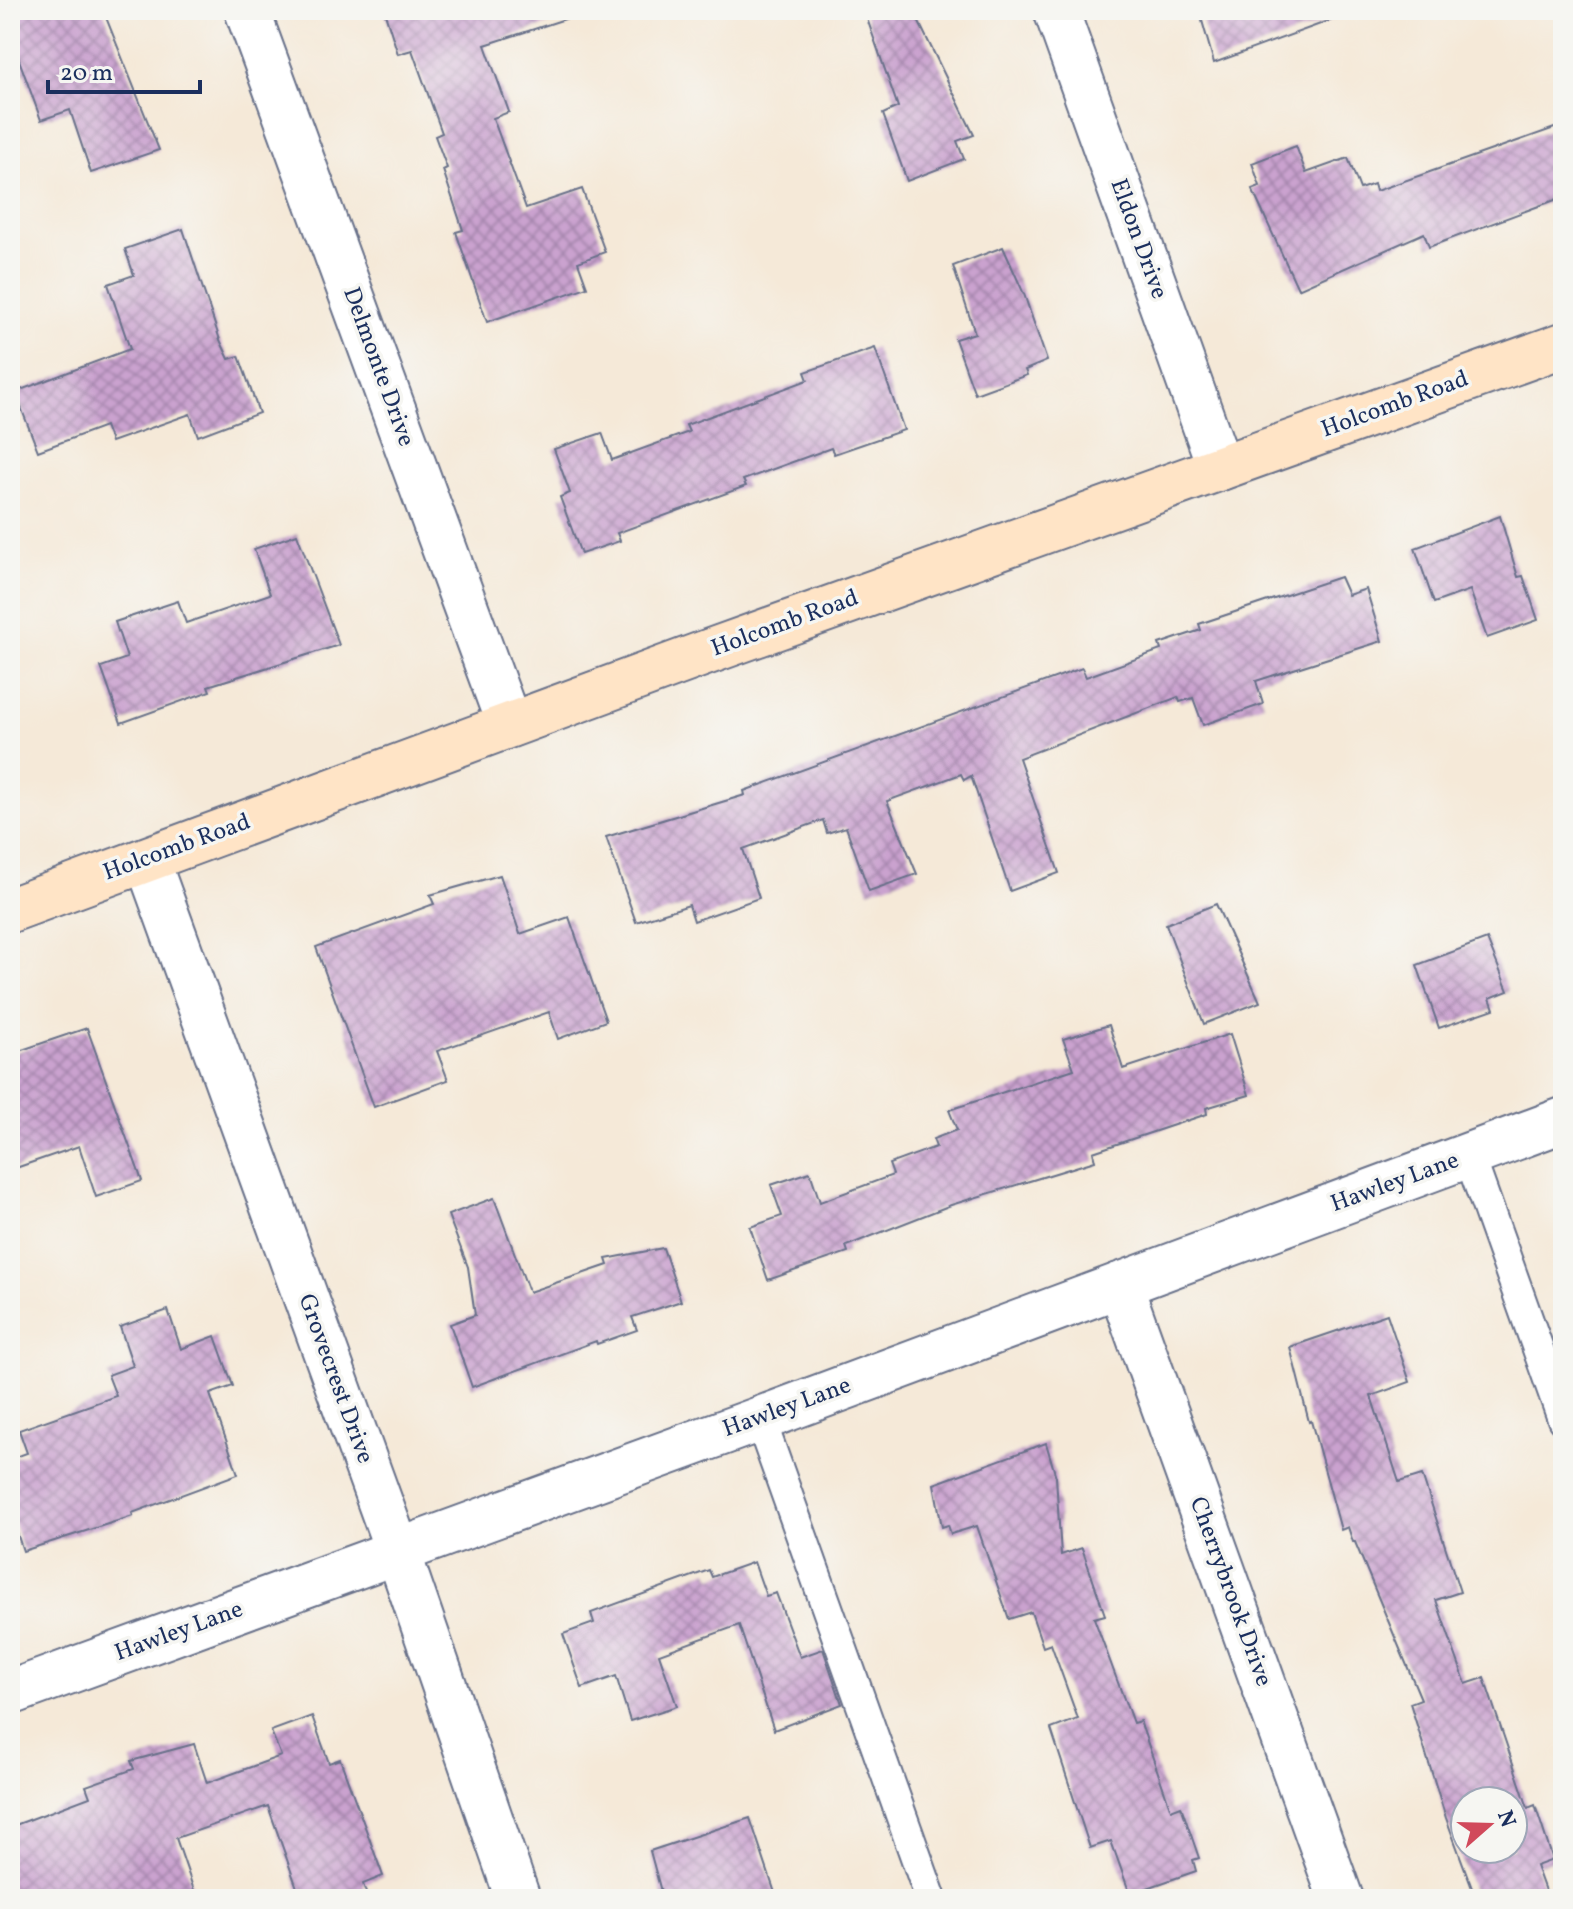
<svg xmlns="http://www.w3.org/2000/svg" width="1573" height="1909" font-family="Vollkorn,serif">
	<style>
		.building { fill: url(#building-cross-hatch); fill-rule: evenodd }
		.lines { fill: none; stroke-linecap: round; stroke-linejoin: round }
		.lane-casing { stroke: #677089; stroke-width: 34 }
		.street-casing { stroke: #677089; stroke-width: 48 }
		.secondary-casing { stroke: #677089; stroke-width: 48 }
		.lane { stroke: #fff; stroke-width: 30 }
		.street { stroke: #fff; stroke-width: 44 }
		.secondary { stroke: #ffe4c6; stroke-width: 44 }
		.labels { text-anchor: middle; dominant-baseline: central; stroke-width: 7; stroke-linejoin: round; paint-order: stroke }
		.street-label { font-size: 24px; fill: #1b2f5e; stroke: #f6f6f2 }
	</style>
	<defs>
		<pattern id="building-cross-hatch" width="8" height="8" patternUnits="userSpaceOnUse" patternTransform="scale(2)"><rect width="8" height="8" fill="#caa2cf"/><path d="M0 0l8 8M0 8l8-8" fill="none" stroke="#a384ab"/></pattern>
	</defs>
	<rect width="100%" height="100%" fill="#f6f6f2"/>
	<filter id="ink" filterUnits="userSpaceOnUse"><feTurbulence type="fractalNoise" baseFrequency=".0125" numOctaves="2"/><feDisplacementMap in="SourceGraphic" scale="16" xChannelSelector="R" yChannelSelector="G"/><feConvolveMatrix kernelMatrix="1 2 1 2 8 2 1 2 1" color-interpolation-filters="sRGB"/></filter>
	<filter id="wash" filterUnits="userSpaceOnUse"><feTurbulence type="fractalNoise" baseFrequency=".006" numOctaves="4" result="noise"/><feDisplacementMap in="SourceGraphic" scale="32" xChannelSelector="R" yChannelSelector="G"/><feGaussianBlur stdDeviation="1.8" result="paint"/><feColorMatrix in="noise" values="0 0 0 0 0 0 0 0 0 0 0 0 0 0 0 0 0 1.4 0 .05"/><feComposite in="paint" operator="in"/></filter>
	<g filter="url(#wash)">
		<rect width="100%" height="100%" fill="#f5e9d8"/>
		<g id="blocks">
			<g class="building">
				<polygon points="10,10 103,10 159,150 91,173 70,110 41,120 10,35"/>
				<polygon points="384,10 567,10 568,18 485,45 509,112 493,118 526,208 582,189 605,252 578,262 587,287 487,322 456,232 463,230 443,170 447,168 435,136 442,133 412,50 398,54"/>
				<polygon points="864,10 913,10 974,135 957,141 964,159 907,181 883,114 898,107"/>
				<polygon points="1199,10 1344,10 1345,15 1214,63"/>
				<polygon points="1563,125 1563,197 1429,247 1424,233 1298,289 1252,189 1260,186 1252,163 1296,146 1306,173 1348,158 1360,189 1374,184 1376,191"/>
				<polygon points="183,229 220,340 229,359 239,356 259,413 198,436 190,414 111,442 105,426 38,451 15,392 130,349 108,284 134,275 125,249"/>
				<polygon points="1003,247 1024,294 1047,361 1025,370 1027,375 975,394 955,339 975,333 953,266"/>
				<polygon points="875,348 904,430 834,454 831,448 743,480 746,486 617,533 620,541 581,554 560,497 570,493 554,449 602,433 612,460 689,432 686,425 808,380 805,372"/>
				<polygon points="1500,516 1518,577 1523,576 1538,620 1487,638 1470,590 1434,603 1415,548"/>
				<polygon points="297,534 339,645 208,686 210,691 121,723 101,667 127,658 115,622 178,601 186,623 270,594 254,549"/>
				<polygon points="1340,577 1348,595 1366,589 1382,641 1256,681 1263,704 1203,725 1193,698 1180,702 1178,697 1019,758 1059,873 1010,891 971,776 964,780 961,774 887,801 917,874 869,891 846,827 827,833 823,820 743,849 759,898 694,921 689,905 636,922 606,837 745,795 744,791 1082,668 1086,677 1161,650 1159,644 1201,630 1199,624"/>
				<polygon points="500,875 520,934 569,917 606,1021 558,1039 549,1012 437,1051 448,1080 374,1107 316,947 434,904 430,895"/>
				<polygon points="1216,904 1260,1002 1204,1024 1166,924"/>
				<polygon points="1487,939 1508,991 1490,998 1494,1009 1439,1028 1417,965"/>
				<polygon points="1109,1025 1123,1069 1230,1034 1249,1095 1206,1108 1207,1114 1093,1152 1095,1161 951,1205 846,1246 848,1252 768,1280 750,1227 782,1216 771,1185 810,1172 820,1202 893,1175 889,1164 936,1147 933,1139 957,1130 949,1110 1074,1069 1063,1039"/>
				<polygon points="87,1028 142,1181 96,1197 79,1146 10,1170 10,1054"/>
				<polygon points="494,1198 529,1292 608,1265 606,1259 663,1248 681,1301 632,1317 637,1330 597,1344 596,1341 472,1387 450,1324 475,1315 468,1267 448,1215"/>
				<polygon points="168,1310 181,1349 215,1336 233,1386 210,1394 238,1474 132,1513 133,1516 23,1551 10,1512 10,1459 27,1453 19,1430 116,1396 108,1375 133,1366 120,1327"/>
				<path d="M1387 1314 1410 1382 1371 1396 1399 1482 1422 1475 1460 1592 1436 1600 1466 1684 1484 1678 1528 1808 1535 1805 1553 1860 1536 1866 1548 1899H1476L1446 1818 1410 1703 1421 1699 1355 1542H1353L1348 1527 1341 1530 1311 1421 1309 1422 1290 1347ZM1465 1801H1513V1849H1465Z"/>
				<polygon points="1046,1443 1056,1477 1061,1555 1082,1548 1105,1615 1094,1618 1133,1723 1140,1721 1171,1810 1181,1806 1199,1858 1193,1860 1196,1871 1130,1894 1111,1841 1090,1848 1051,1729 1078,1719 1051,1644 1043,1647 1031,1612 1009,1619 977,1526 951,1534 948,1525 942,1527 934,1484"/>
				<polygon points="754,1562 766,1596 776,1593 800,1657 823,1649 842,1704 774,1730 739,1625 659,1654 677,1706 630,1721 616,1676 582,1688 563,1634 594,1623 591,1613 709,1570 712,1577"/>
				<polygon points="312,1716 329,1763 340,1759 383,1876 363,1884 368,1899 301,1899 268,1806 176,1838 197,1899 10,1899 10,1827 90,1797 86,1786 134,1769 131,1761 194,1744 207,1783 281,1756 271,1731"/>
				<polygon points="750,1818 777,1899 663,1899 650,1851"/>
			</g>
		</g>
	</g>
	<g filter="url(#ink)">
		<use href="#blocks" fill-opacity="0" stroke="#677089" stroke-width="2"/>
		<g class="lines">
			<defs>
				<g id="lane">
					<polyline points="1469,1155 1563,1419"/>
					<polyline points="760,1419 931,1899"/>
				</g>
				<g id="street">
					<polyline points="247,10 509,725"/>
					<polyline points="1056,10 1220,468"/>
					<polyline points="147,860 398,1552 518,1899"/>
					<polyline points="1120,1285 1341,1899"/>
					<polyline points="10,1693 760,1419 1563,1120"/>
				</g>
				<polyline id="secondary" points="10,910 705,653 1563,345"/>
			</defs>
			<use href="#lane" class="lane-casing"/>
			<use href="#street" class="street-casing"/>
			<use href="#secondary" class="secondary-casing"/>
			<use href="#lane" class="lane"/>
			<use href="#street" class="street"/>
			<use href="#secondary" class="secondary"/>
		</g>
	</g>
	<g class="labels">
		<g class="street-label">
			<text transform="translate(1138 239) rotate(70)">Eldon Drive</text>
			<text transform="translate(378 367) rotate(70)">Delmonte Drive</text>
			<text transform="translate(1395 405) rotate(-20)">Holcomb Road</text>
			<text transform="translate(785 624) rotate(-20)">Holcomb Road</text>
			<text transform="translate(177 848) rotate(-20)">Holcomb Road</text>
			<text transform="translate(1395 1183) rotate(-20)">Hawley Lane</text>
			<text transform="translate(335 1379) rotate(70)">Grovecrest Drive</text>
			<text transform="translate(787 1408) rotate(-20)">Hawley Lane</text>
			<text transform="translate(1230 1592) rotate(70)">Cherrybrook Drive</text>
			<text transform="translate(179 1632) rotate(-20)">Hawley Lane</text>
		</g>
	</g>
	<rect width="1573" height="1909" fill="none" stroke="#f6f6f2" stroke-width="40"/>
	<g transform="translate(1489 1825) rotate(70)"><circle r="38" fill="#f6f6f2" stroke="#9ea6b7" stroke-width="2"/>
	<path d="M0-6L14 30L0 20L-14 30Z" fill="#d1495b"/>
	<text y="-12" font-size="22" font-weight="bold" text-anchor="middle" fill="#1b2f5e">N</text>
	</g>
	<path d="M48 80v12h152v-12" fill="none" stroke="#1b2f5e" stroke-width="4"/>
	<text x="60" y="80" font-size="24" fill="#1b2f5e" stroke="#f6f6f2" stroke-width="6" paint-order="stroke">20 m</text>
</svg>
